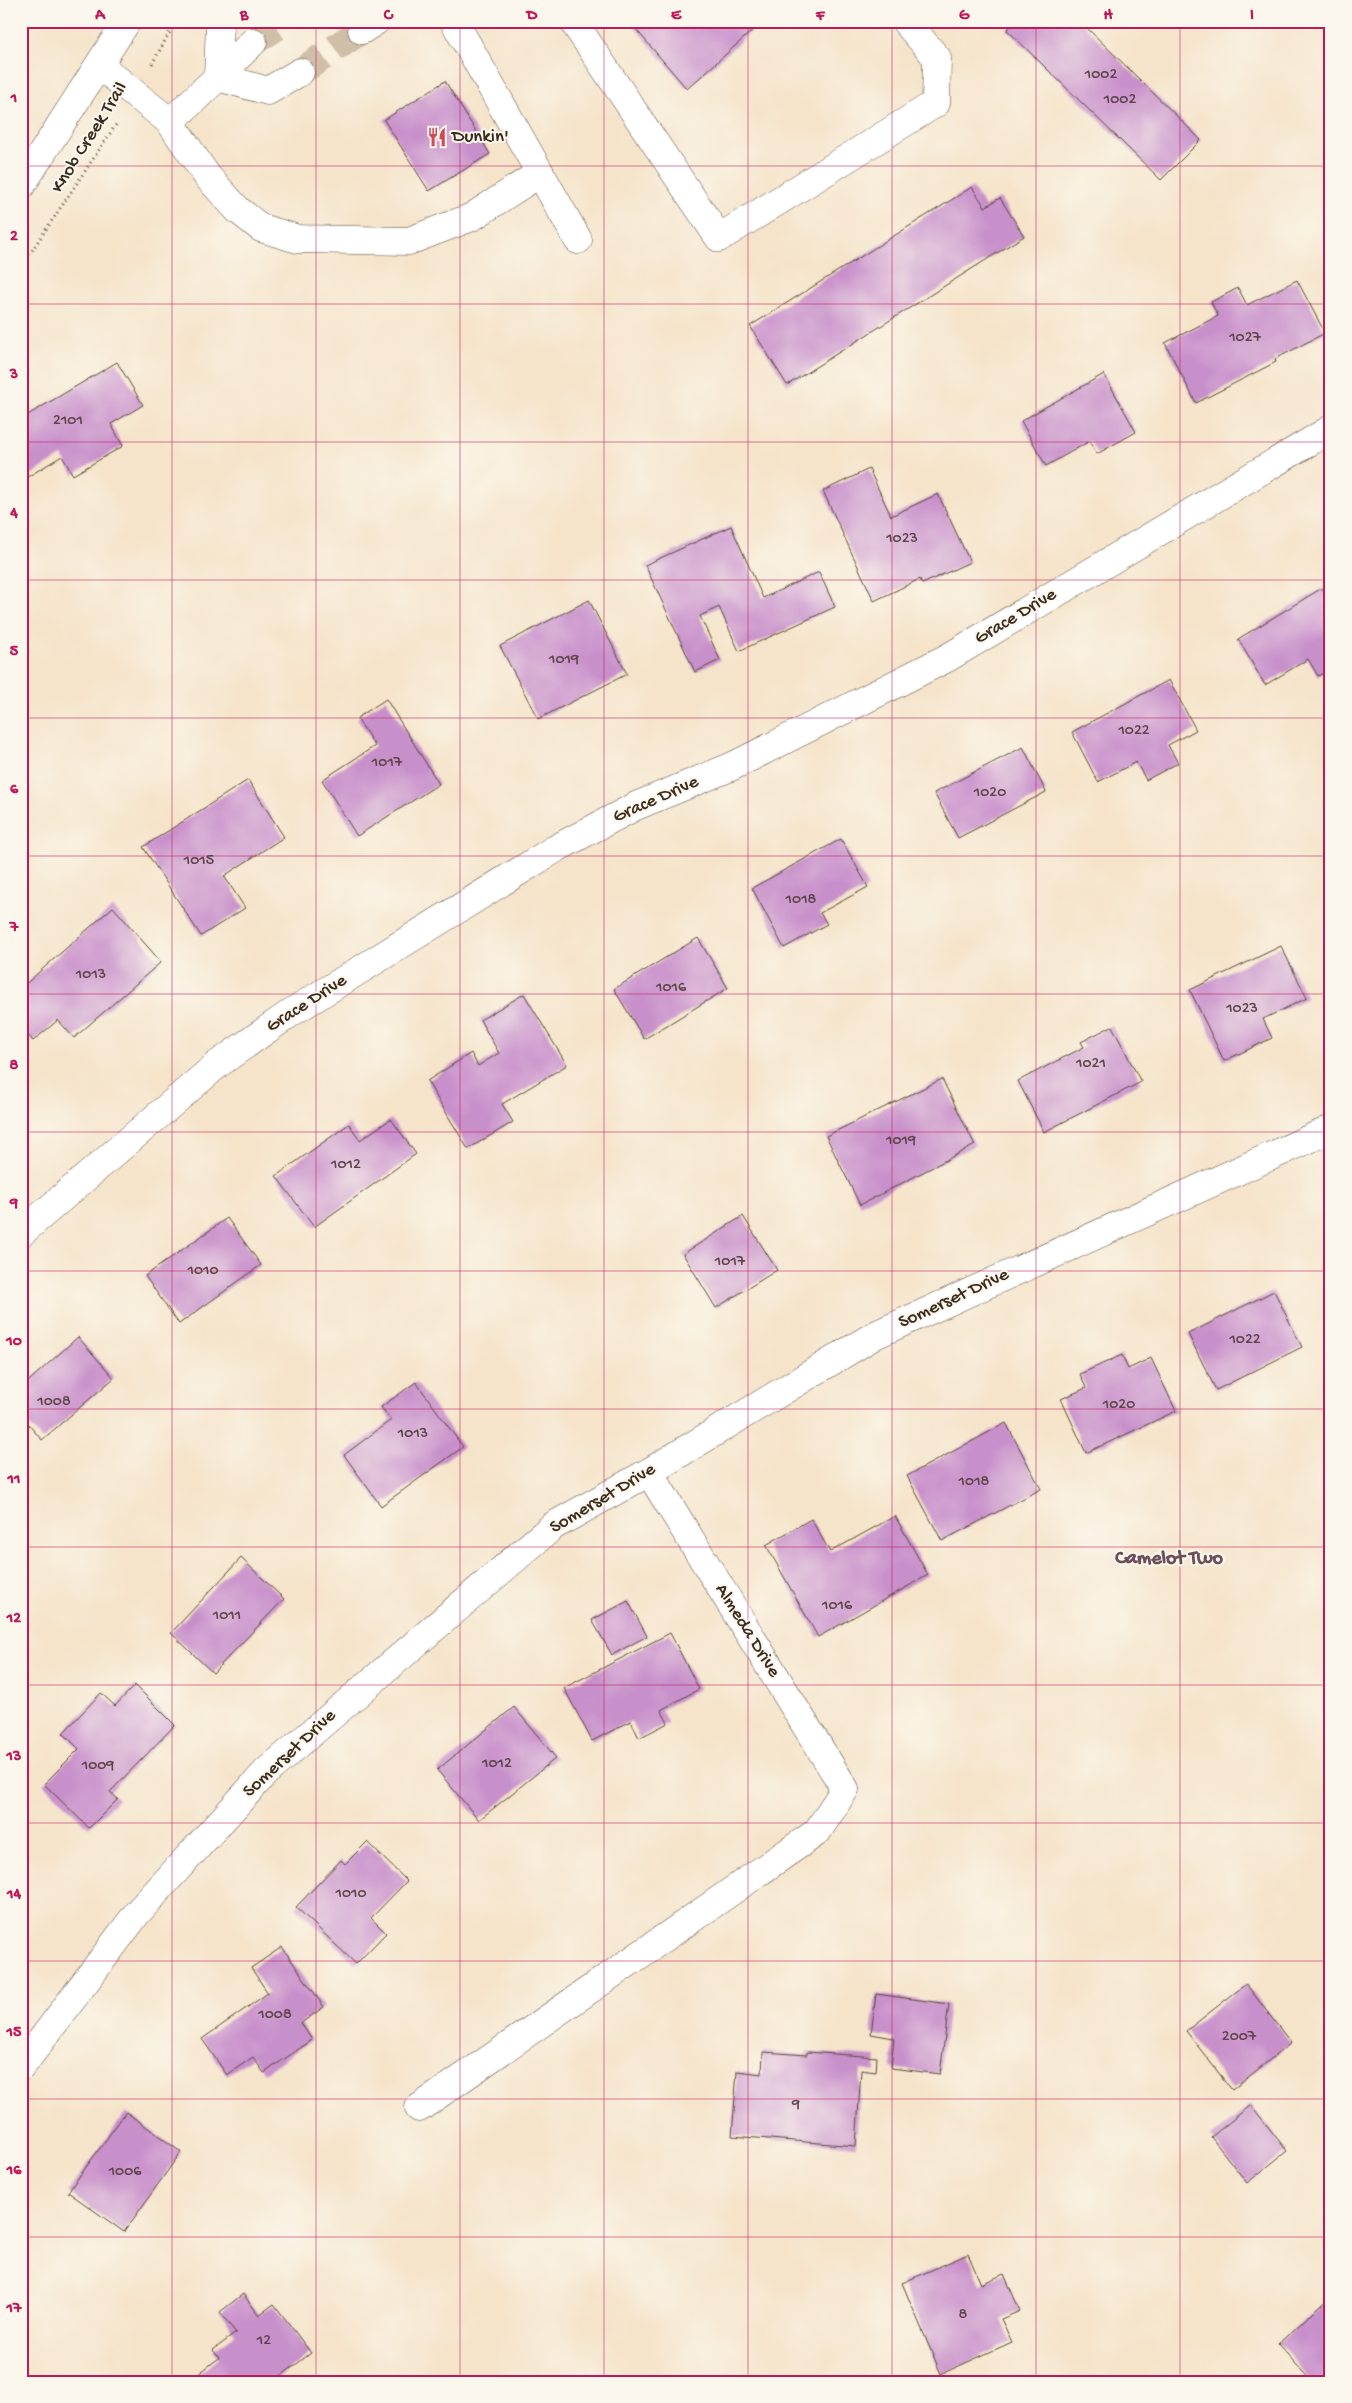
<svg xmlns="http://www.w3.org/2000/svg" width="1352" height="2403" font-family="'Gochi Hand',sans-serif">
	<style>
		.building { fill: #c890cb }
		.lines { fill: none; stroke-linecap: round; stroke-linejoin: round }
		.minor-tunnel { stroke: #d0bfa8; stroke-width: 28; stroke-dasharray: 28 14; stroke-linecap: butt }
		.minor-casing { stroke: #574638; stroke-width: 29 }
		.major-casing { stroke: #574638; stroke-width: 29 }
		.path { stroke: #574638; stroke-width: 3; stroke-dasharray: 1 4; stroke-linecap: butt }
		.minor { stroke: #fff; stroke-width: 28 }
		.major { stroke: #fff; stroke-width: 28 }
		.grid { fill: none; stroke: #c2185b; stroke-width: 1; stroke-opacity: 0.55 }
		.labels { text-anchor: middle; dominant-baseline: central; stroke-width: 4; stroke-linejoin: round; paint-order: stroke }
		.number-label { font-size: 16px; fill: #5e4449 }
		.poi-label { font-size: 19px; fill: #3b2a1e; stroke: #fbf7ec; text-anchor: start }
		.street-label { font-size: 19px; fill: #3b2a1e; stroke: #fbf7ec }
		.neighbourhood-label { font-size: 20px; font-weight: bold; fill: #6c4e5b; stroke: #fbf7ec }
		.neatline { fill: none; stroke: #c2185b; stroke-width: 2 }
		.grid-label { font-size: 16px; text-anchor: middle; font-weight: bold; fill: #c2185b }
	</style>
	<rect width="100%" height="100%" fill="#fbf7ec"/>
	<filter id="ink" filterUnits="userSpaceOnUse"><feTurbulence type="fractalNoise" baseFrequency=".02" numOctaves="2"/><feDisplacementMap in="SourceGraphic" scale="10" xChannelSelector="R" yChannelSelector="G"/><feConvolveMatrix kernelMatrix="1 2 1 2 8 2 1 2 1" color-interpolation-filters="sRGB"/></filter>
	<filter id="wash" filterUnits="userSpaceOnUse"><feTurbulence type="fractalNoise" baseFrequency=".0096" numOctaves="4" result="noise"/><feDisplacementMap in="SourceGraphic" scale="20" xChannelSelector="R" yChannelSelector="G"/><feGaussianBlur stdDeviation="1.12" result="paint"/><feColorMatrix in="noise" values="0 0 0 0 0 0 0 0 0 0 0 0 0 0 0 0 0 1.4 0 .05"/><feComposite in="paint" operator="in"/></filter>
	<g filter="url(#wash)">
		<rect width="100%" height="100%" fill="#f5e4ca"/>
		<g id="blocks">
			<g class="building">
				<polygon points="641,21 763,21 687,89 634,27"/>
				<polygon points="1015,21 1080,21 1201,140 1161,180 1007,30"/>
				<polygon points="445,81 490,154 429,191 384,120"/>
				<polygon points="972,187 985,207 1000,198 1024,236 787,385 750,326"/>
				<polygon points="1297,280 1325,333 1275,359 1276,362 1196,403 1165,343 1218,316 1211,302 1238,288 1247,305"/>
				<polygon points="117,362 143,405 111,424 123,446 73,475 62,456 24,479 21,475 21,419"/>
				<polygon points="1104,374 1136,432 1097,454 1090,441 1046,466 1021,421"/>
				<polygon points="869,469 891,516 938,494 970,562 922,584 920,579 874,601 823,491"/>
				<polygon points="731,526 763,598 819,572 835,607 739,651 719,607 700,616 720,660 695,672 645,565"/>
				<polygon points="1322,588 1331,602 1331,669 1318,676 1308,659 1265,685 1238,639"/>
				<polygon points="589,600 627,674 538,719 500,646"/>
				<polygon points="1169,680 1196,730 1168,745 1178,763 1146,780 1136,762 1098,782 1072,732"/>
				<polygon points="386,699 439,784 357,836 322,780 375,746 357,718"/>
				<polygon points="1023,747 1046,792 958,838 934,793"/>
				<polygon points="248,780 284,837 224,876 245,908 201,936 143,847"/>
				<polygon points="841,839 868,887 820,913 827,924 784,948 752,888"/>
				<polygon points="113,907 161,962 74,1038 58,1020 33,1041 21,1027 21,988"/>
				<polygon points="698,938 728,988 644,1039 614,989"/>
				<polygon points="1281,946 1307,998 1263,1019 1272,1038 1224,1061 1190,990"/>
				<polygon points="524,994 567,1065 502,1104 513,1122 468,1149 427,1081 471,1053 478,1066 499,1053 480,1020"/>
				<polygon points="1112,1026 1141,1082 1044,1132 1018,1081 1084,1047 1081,1042"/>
				<polygon points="942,1079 975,1145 860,1205 826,1136"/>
				<polygon points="391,1119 416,1154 314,1227 276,1176 349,1124 360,1140"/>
				<polygon points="743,1216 777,1270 716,1308 683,1254"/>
				<polygon points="227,1218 261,1265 179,1324 145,1276"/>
				<polygon points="1274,1291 1302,1347 1216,1390 1188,1334"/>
				<polygon points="78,1337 114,1378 42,1440 21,1416 21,1388"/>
				<polygon points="1122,1355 1128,1369 1151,1358 1176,1411 1086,1453 1061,1399 1086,1388 1080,1374"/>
				<polygon points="416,1382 463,1447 381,1506 344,1455 391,1420 381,1407"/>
				<polygon points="1006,1423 1041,1489 942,1541 907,1476"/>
				<polygon points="895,1516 928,1575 818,1637 766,1545 811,1519 830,1552"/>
				<polygon points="241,1558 284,1599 213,1673 171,1633"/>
				<polygon points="628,1601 647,1636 612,1655 592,1620"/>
				<polygon points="670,1633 699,1689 661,1710 668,1723 639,1738 631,1721 592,1741 564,1688"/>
				<polygon points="135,1685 175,1725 110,1792 118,1799 89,1828 44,1784 79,1749 63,1733 101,1693 115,1706"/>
				<polygon points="514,1707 556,1758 479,1820 437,1770"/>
				<polygon points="367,1842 407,1881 371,1918 386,1933 356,1964 296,1907 341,1860 345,1864"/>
				<polygon points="282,1947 324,2007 301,2023 312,2040 264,2073 253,2057 227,2075 202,2039 268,1993 251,1968"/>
				<polygon points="1246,1984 1291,2043 1232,2090 1186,2031"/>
				<polygon points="876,1994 949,2004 940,2074 891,2068 894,2038 871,2034"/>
				<polygon points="763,2052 807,2055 807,2052 877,2057 876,2072 861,2070 856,2146 732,2136 737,2071 762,2074"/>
				<polygon points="1251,2105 1287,2151 1247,2183 1211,2137"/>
				<polygon points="126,2112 181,2152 124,2232 68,2192"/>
				<polygon points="968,2254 981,2284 1004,2274 1020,2311 1001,2319 1012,2342 941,2374 902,2283"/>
				<polygon points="243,2294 259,2315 274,2304 311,2353 273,2382 188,2382 219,2358 213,2350 236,2333 220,2312"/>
				<polygon points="1331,2296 1331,2382 1312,2382 1278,2344"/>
			</g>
		</g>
	</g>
	<g filter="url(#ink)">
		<use href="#blocks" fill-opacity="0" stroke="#574638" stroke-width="1"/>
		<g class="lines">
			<g class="minor-tunnel">
				<polyline points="253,42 286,21"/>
				<polyline points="300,72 362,30"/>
			</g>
			<defs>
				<g id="minor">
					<polyline points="454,21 578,240"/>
					<polyline points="573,21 719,238 936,103 937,58 905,21"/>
					<polyline points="362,30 376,21"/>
					<polyline points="253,42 218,77 268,91 300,72"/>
					<polyline points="99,65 170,122 207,176 238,210 261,228 298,239 409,241 472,217 540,173"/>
					<polyline points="170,122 218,77 220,21"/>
					<polyline points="21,1233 218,1064 292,1012 555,849 636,806 733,766 949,657 1331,429"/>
					<polyline points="21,2067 138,1912 266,1772 553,1526 649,1472 875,1335 1331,1129"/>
					<polyline points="419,2108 817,1832 845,1789 649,1472"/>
				</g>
				<polyline id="major" points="21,186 127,21"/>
			</defs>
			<use href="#minor" class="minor-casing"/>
			<use href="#major" class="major-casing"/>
			<g class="path">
				<polyline points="152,64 176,21"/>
				<polyline points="21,267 117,123"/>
			</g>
			<use href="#minor" class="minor"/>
			<use href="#major" class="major"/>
		</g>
	</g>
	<path class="grid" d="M172 21V2382M316 21V2382M460 21V2382M604 21V2382M748 21V2382M892 21V2382M1036 21V2382M1180 21V2382M21 166H1331M21 304H1331M21 442H1331M21 580H1331M21 718H1331M21 856H1331M21 994H1331M21 1132H1331M21 1271H1331M21 1409H1331M21 1547H1331M21 1685H1331M21 1823H1331M21 1961H1331M21 2099H1331M21 2237H1331"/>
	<defs>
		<symbol id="restaurant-bare" viewBox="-9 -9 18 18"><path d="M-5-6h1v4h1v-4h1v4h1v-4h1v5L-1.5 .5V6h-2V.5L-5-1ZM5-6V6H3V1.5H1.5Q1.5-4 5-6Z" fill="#d1495b" stroke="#fbf7ec" stroke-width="2.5" paint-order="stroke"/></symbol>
	</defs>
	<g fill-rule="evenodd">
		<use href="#restaurant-bare" x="423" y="123" width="28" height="28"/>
	</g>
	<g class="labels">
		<g class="number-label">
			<text x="1101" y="75">1002</text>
			<text x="1120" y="100">1002</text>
			<text x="1245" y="338">1027</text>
			<text x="68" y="421">2101</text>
			<text x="902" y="539">1023</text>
			<text x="564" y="660">1019</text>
			<text x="1134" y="731">1022</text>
			<text x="387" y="763">1017</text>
			<text x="990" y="793">1020</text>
			<text x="199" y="861">1015</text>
			<text x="801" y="900">1018</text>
			<text x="91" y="975">1013</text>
			<text x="671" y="988">1016</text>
			<text x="1242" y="1009">1023</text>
			<text x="1091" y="1064">1021</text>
			<text x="901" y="1141">1019</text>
			<text x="346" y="1165">1012</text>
			<text x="730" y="1262">1017</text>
			<text x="203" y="1271">1010</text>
			<text x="1245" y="1340">1022</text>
			<text x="54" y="1402">1008</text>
			<text x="1119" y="1405">1020</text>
			<text x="413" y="1434">1013</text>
			<text x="974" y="1482">1018</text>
			<text x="837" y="1606">1016</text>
			<text x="227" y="1616">1011</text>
			<text x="497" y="1764">1012</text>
			<text x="98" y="1766">1009</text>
			<text x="351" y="1894">1010</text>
			<text x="275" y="2015">1008</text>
			<text x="1239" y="2037">2007</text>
			<text x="796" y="2105">9</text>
			<text x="125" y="2172">1006</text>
			<text x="963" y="2315">8</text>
			<text x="264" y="2341">12</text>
		</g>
		<g class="poi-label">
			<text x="452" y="137">Dunkin'</text>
		</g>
		<g class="street-label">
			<text transform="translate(90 138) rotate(-58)">Knob Creek Trail</text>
			<text transform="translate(1016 617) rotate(-31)">Grace Drive</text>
			<text transform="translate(656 800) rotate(-24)">Grace Drive</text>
			<text transform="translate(307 1004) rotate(-33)">Grace Drive</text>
			<text transform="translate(954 1299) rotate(-25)">Somerset Drive</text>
			<text transform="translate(603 1499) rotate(-31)">Somerset Drive</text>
			<text transform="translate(747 1631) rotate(58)">Almeda Drive</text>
			<text transform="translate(290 1754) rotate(-43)">Somerset Drive</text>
		</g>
		<g class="neighbourhood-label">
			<text x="1169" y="1559">Camelot Two</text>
		</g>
	</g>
	<rect width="1352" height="2403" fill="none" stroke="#fbf7ec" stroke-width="55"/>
	<rect x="28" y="28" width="1296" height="2348" class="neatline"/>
	<g class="grid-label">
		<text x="100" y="19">A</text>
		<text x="244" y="19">B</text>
		<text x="388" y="19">C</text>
		<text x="532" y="19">D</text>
		<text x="676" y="19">E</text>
		<text x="820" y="19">F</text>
		<text x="964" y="19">G</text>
		<text x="1108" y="19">H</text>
		<text x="1252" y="19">I</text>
		<text x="14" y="102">1</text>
		<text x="14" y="240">2</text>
		<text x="14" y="378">3</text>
		<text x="14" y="517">4</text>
		<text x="14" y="655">5</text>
		<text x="14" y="793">6</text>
		<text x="14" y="931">7</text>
		<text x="14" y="1069">8</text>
		<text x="14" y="1207">9</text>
		<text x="14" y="1345">10</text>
		<text x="14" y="1483">11</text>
		<text x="14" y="1622">12</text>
		<text x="14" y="1760">13</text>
		<text x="14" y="1898">14</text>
		<text x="14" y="2036">15</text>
		<text x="14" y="2174">16</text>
		<text x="14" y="2312">17</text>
	</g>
</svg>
